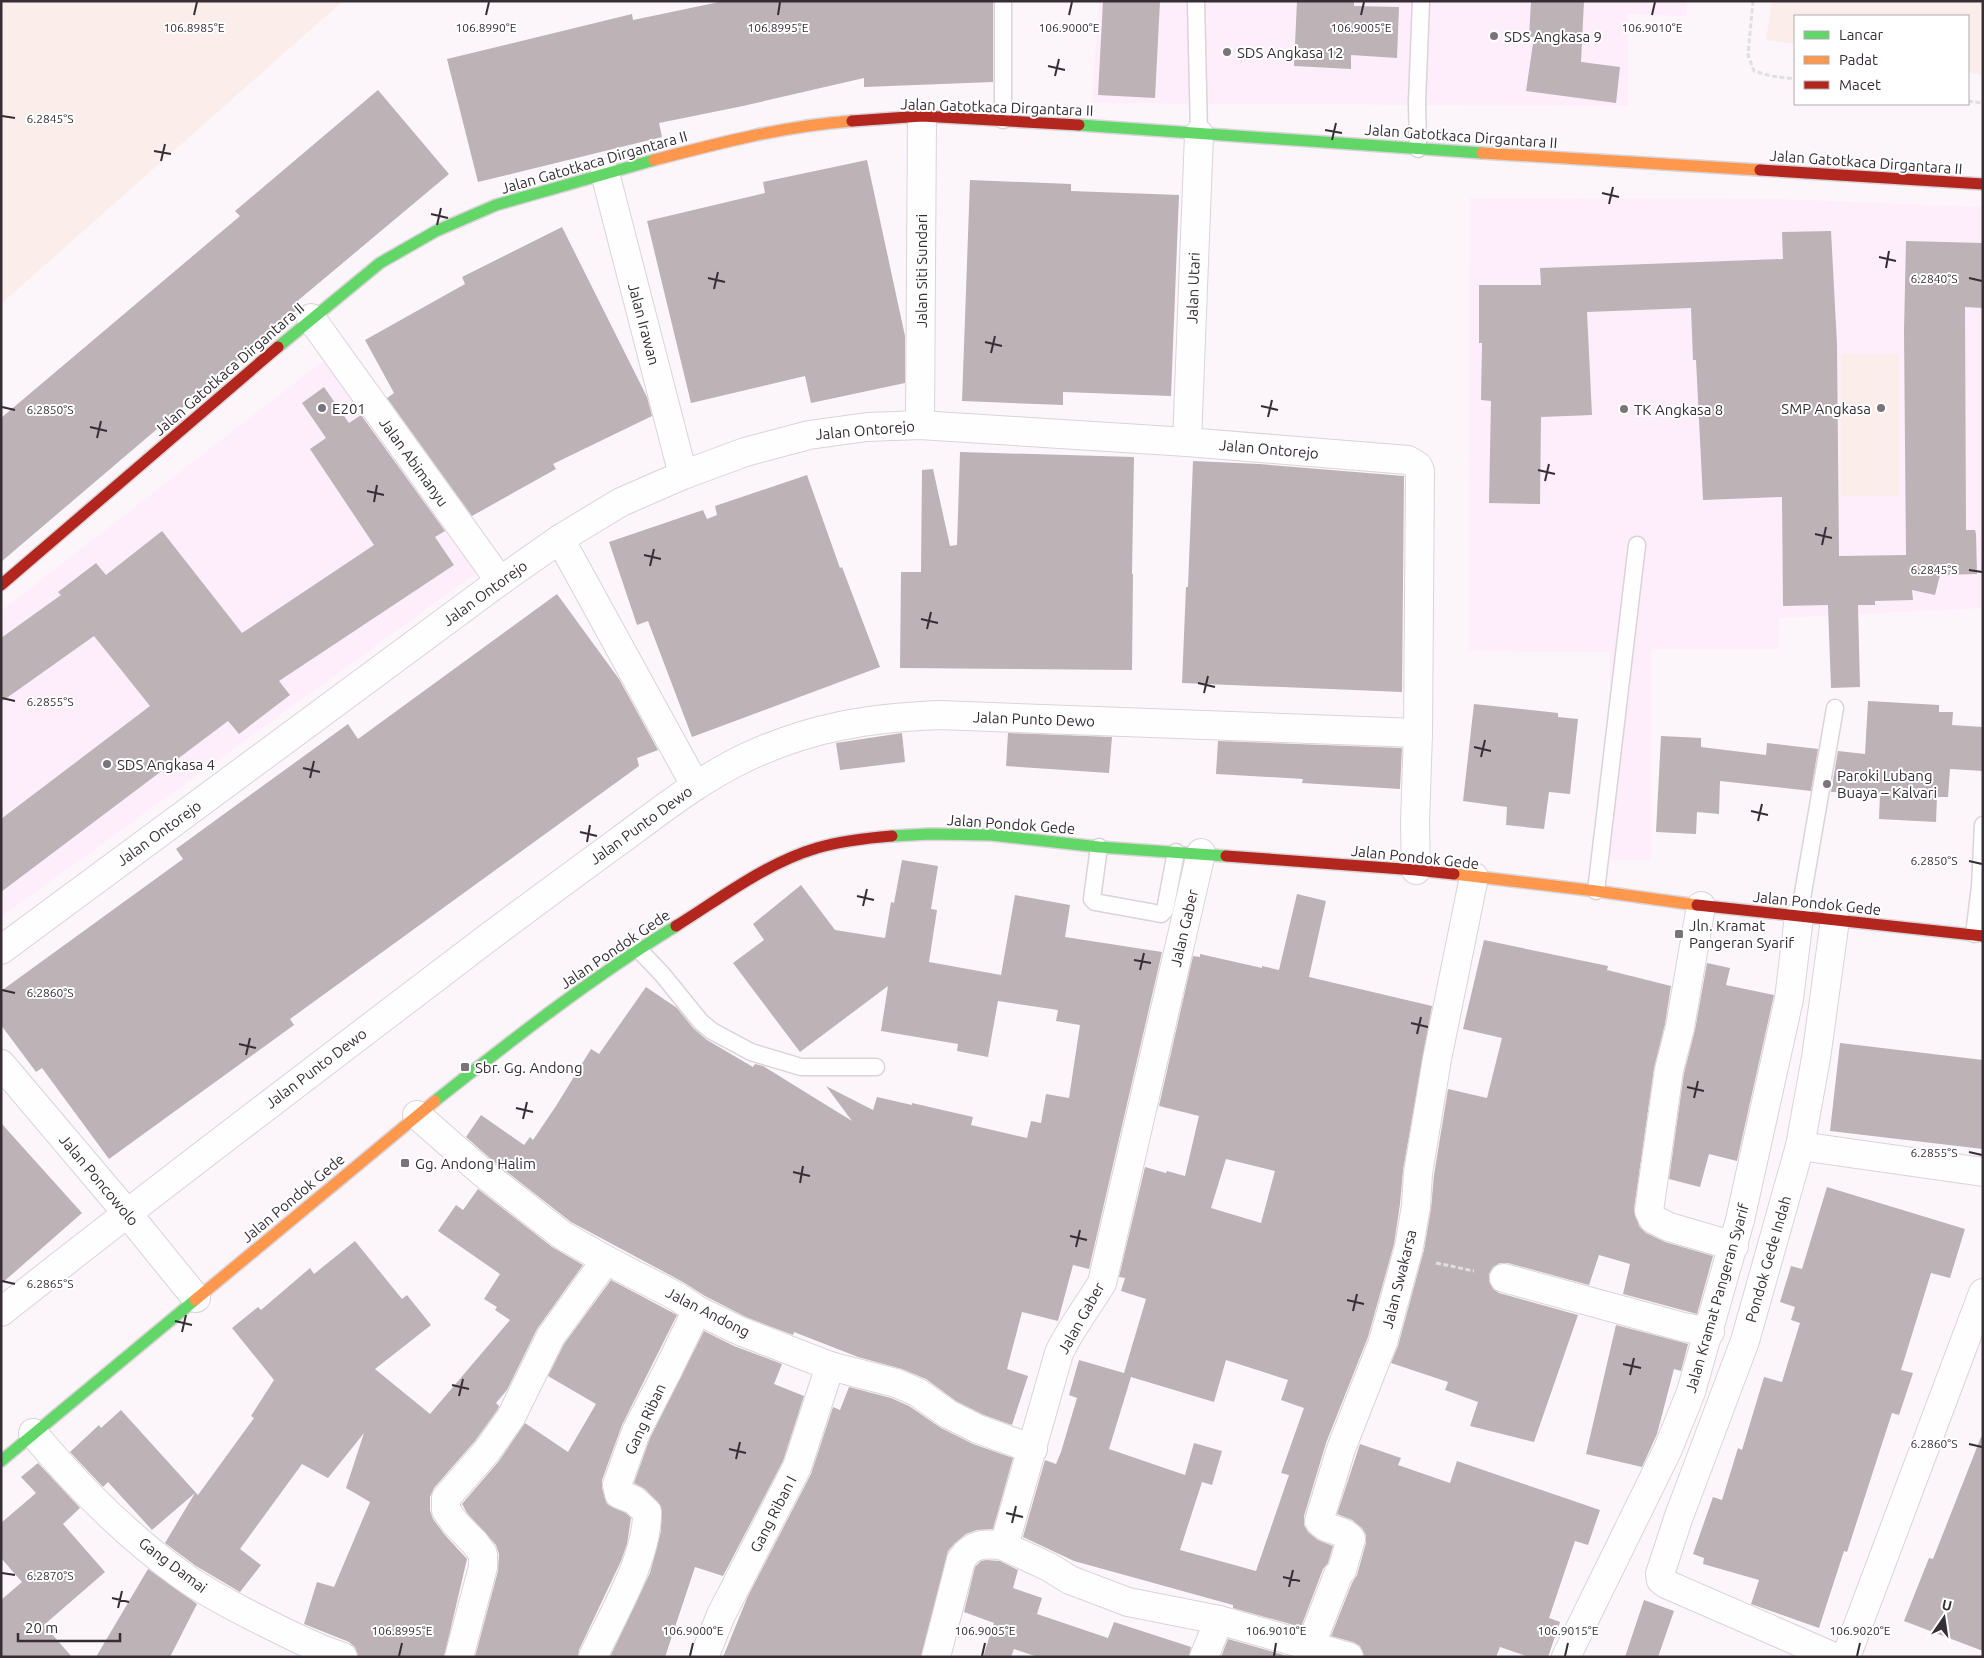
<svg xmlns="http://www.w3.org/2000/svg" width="1984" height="1658" font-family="Ubuntu,sans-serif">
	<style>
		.built { fill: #feedfb }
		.green { fill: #fbedea }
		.building { fill: #bdb2b6; fill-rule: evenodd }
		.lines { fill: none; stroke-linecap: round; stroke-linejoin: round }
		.lane-casing { stroke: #dad3d9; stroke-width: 19 }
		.street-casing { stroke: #dad3d9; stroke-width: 30 }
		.fast-casing { stroke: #dad3d9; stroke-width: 14 }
		.slow-casing { stroke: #dad3d9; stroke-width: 14 }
		.jam-casing { stroke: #dad3d9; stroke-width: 14 }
		.path { stroke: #e0dee0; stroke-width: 3; stroke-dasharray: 5 2.5; stroke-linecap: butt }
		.lane { stroke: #fffefe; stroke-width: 16 }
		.street { stroke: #fffefe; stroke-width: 28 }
		.fast { stroke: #63d668; stroke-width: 11 }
		.slow { stroke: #ff974d; stroke-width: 11 }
		.jam { stroke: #b3261e; stroke-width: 11 }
		.ticks { fill: none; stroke: #362d35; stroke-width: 2 }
		.poi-dot { fill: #7b737a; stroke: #fff; stroke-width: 2 }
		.labels { text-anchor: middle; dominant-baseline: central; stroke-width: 4; stroke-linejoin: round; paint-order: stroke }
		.poi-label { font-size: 15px; fill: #362d35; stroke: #fff; text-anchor: start }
		.street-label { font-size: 15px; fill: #362d35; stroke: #fff }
		.ticks-label { font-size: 12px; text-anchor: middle; fill: #362d35; stroke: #fff; stroke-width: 4; stroke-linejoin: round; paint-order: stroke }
	</style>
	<rect width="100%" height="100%" fill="#fcf6fb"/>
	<g class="built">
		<polygon points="1099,1 1687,1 1687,16 1628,14 1628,106 1092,103"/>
		<polygon points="1470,198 1779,199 1983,207 1983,608 1779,618 1778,649 1651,649 1651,860 1610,860 1610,652 1469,651"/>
		<polygon points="332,354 479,571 1,917 1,611"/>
	</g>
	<g class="green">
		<polygon points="1,1 343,1 1,304"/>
		<polygon points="1772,1 1983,1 1983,75 1968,73 1968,16 1795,16 1795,44 1766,40"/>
		<rect x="1841" y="354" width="58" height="142"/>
	</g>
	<g class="building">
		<polygon points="724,1 993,1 993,82 864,87 864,78 743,106 659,123 662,137 478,182 447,59 632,14 633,20"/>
		<polygon points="1103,1 1160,1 1155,98 1098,95"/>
		<polygon points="1297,1 1354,1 1354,6 1399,7 1397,58 1351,55 1351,69 1294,66"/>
		<polygon points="1531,1 1584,1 1581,62 1620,67 1616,103 1526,91 1534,37 1529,37"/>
		<polygon points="378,90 449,174 295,303 299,308 1,562 1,418 240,216 235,211"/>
		<polygon points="867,160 905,336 905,383 811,403 805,376 691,403 647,221 765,193 763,182"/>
		<polygon points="970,180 1071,184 1071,191 1179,195 1171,396 1063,392 1063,405 962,401"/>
		<polygon points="562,227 647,397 652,416 553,464 556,469 472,516 387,398 394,393 365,340 465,284 462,277"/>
		<polygon points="1831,231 1837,344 1839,556 1906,555 1904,331 1906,241 1983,243 1983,308 1965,307 1966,530 1975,530 1976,534 1977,574 1940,575 1935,595 1912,590 1913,600 1875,601 1875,605 1858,605 1860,687 1831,688 1828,605 1783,606 1782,497 1703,500 1696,360 1693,360 1691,308 1587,312 1592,415 1541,417 1540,504 1489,503 1491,401 1481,400 1482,343 1479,343 1479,285 1541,285 1540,268 1783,259 1782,232"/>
		<polygon points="324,387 349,423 361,415 445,531 435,537 454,565 279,681 290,695 239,734 228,721 1,892 1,819 150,706 94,636 1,702 1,638 61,595 58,592 96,563 106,575 162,531 242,633 374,545 310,449 326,438 302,403"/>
		<polygon points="960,452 1134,457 1132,574 1133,574 1132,670 900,668 901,572 921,572 922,470 933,469 950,546 957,545"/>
		<polygon points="1193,461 1259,464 1404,476 1402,692 1182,683 1186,587 1188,587"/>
		<polygon points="807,475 840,568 842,567 880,667 692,737 648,621 637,625 609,542 703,510 707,519 717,515 715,506"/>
		<polygon points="557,594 619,679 658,750 637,758 639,766 290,1019 294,1025 109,1159 42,1068 36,1072 1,1025 1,991 183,859 176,849 348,724 358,739"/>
		<polygon points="1868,701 1939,705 1939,712 1953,712 1952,725 1983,727 1983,771 1950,769 1948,797 1937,797 1936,822 1879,819 1880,793 1831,792 1838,751 1865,754"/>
		<polygon points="1474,704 1558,713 1558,717 1578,719 1570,794 1549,792 1544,829 1506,825 1507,807 1463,801"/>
		<polygon points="902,733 905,762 840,770 836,743"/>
		<polygon points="1008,733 1112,737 1109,773 1006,766"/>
		<polygon points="1661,736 1701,738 1701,747 1766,755 1767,743 1818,749 1811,791 1720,781 1719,814 1697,812 1696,834 1656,832"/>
		<polygon points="1218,741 1402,748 1400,789 1302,783 1303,779 1216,774"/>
		<polygon points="902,860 938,866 931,909 937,910 929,962 1001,975 1015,895 1070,905 1065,937 1162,952 1089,1269 1073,1265 1058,1321 1022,1312 1007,1369 1028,1376 1012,1425 984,1415 956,1401 926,1379 902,1369 858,1357 794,1332 793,1335 746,1317 705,1296 683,1282 571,1222 493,1161 466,1137 481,1115 524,1145 530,1137 533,1140 556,1106 591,1049 599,1054 646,987 677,1008 693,1028 707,1040 753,1067 755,1064 763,1066 852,1121 826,1086 873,1110 877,1097 912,1105 912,1103 973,1117 971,1125 1027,1138 1031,1121 1041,1123 1046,1094 1069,1098 1080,1025 1056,1021 1058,1010 998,1001 988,1057 957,1051 958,1044 881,1031 888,986 800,1052 733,963 764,940 753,924 801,885 835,930 885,938 891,902 894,903"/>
		<path d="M1297 894 1326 901 1309 977 1432 1006 1403 1170 1400 1204 1394 1244 1368 1337 1326 1443 1304 1516V1525L1308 1532 1318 1540 1333 1546 1328 1563 1323 1569 1301 1627 1233 1608V1605L1074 1561 1023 1537 1045 1460 1056 1464 1061 1452 1077 1398 1069 1395 1079 1360 1124 1373 1146 1299 1121 1291 1125 1278 1119 1277 1145 1167 1166 1173 1167 1171 1185 1176 1199 1116 1159 1106 1193 956 1200 957V954L1262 968V966L1279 970ZM1226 1159 1275 1171 1261 1223 1211 1208ZM1226 1360 1288 1380 1281 1400 1304 1408 1281 1473 1289 1475 1256 1571 1180 1550 1202 1482 1212 1485 1222 1451 1194 1443 1185 1475 1109 1449 1131 1377 1214 1402Z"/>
		<polygon points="1484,940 1608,966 1607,970 1671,986 1665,1024 1654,1068 1634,1209 1639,1226 1646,1233 1665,1242 1713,1256 1697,1314 1623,1294 1630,1264 1599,1255 1589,1285 1508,1263 1500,1263 1493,1267 1489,1274 1489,1281 1493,1289 1499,1293 1578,1315 1534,1442 1470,1426 1478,1402 1445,1390 1448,1382 1391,1363 1398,1346 1424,1250 1431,1209 1434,1175 1448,1089 1487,1098 1502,1038 1463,1029"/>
		<polygon points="1707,963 1730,968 1726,985 1774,995 1737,1161 1709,1154 1700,1187 1669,1179 1684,1073 1695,1030"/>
		<polygon points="1840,1043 1983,1060 1983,1149 1830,1131"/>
		<polygon points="1,1123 82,1213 1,1284"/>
		<polygon points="1827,1187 1965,1229 1950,1278 1931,1273 1901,1370 1913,1373 1899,1415 1892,1413 1847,1552 1844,1551 1819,1628 1751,1604 1759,1580 1703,1564 1704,1558 1693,1554 1713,1497 1722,1500 1738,1448 1742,1450 1764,1377 1782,1382 1800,1323 1791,1320 1795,1307 1780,1302 1791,1266 1802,1269"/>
		<polygon points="478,1189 552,1247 583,1265 537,1329 507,1390 496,1403 499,1406 498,1409 475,1441 434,1488 430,1497 430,1510 433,1519 444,1534 467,1559 444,1657 358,1657 355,1647 349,1642 304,1624 317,1582 334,1587 370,1502 346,1488 364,1433 328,1478 302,1464 240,1549 261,1565 240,1592 196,1566 165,1543 195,1493 152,1530 108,1482 103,1487 70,1452 99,1425 101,1428 121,1410 198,1495 254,1418 251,1416 274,1380 232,1328 258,1307 261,1310 310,1268 314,1274 355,1241 402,1299 407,1295 431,1325 375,1369 430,1414 510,1320 495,1310 497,1307 484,1299 500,1274 438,1231 456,1205 463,1210"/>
		<polygon points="611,1280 677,1315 622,1425 602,1480 602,1488 607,1504 626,1513 631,1518 627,1544 621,1561 579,1650 578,1657 475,1657 498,1571 499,1554 496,1545 467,1513 462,1504 499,1461 525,1423 568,1452 596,1404 548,1376 564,1344"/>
		<polygon points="1616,1325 1688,1344 1681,1371 1674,1369 1657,1434 1642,1467 1586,1454"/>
		<polygon points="704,1331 734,1346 782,1364 774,1384 804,1396 783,1461 723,1576 695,1567 665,1657 610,1657 650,1573 661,1531 661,1506 645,1489 634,1483 650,1438"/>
		<polygon points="849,1387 891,1398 909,1406 941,1428 973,1444 1013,1458 993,1529 977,1530 966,1534 955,1543 948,1551 921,1657 723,1657 748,1596 811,1474 833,1407 840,1410"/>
		<polygon points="1981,1437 1983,1437 1983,1651 1904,1621 1929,1558 1933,1559"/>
		<polygon points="1360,1444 1401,1458 1398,1465 1450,1483 1457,1461 1600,1510 1588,1545 1575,1541 1549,1618 1560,1622 1548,1657 1529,1657 1500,1647 1496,1657 1364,1657 1360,1646 1353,1642 1331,1636 1352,1583 1357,1575 1366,1543 1366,1535 1362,1528 1352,1520 1337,1514"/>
		<polygon points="38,1463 80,1508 63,1524 105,1572 44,1625 72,1657 1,1657 1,1600 22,1582 1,1558 1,1523 36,1493 21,1477"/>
		<polygon points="986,1560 1000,1561 1018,1570 1013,1588 1042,1598 1037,1614 1108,1638 1114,1622 1191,1647 1189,1657 1038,1657 1014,1649 1011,1657 983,1657 994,1623 964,1612 975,1567 981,1561"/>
		<polygon points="148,1569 197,1604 170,1657 96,1657"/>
		<polygon points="1644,1600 1674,1611 1658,1657 1625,1657"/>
		<polygon points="1228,1639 1291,1657 1221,1657"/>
	</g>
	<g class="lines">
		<defs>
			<g id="lane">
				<polyline points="1196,1 1199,134"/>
				<polyline points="1003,120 1003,1"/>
				<polyline points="1418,149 1417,102 1421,1"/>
				<polyline points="1099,847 1092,899 1095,902 1161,914 1165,910 1176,852"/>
				<polyline points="1596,891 1637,545"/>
				<polyline points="1799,916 1835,708"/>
				<polyline points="1974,934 1980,887 1983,825"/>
				<polyline points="638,949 662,974 701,1022 712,1031 751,1052 801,1067 876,1067"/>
			</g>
			<g id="street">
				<polyline points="605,173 683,475"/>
				<polyline points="311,318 500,581"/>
				<polyline points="920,425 922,116"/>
				<polyline points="1187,442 1199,134"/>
				<polyline points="560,539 695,785"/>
				<polyline points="1701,906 1680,1027 1669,1070 1649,1211 1653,1219 1669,1227 1734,1246"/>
				<polyline points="1,950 500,581 560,539 621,502 683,475 745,452 809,435 867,427 920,425 1187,442 1408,460 1418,466 1420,471 1418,733 1415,823 1416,870"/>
				<polyline points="1,1064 127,1213 196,1298"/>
				<polyline points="417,1115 483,1173 562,1235 606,1260 676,1296 697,1310 740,1331 830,1366 896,1383 917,1392 948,1414 978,1429 1033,1449"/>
				<polyline points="1800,1146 1983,1172"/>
				<polyline points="1504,1278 1683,1327 1710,1332"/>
				<path d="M1 1312C154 1191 309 1074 464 956 515 917 567 879 619 841 660 811 700 779 747 757 811 727 869 718 939 715L1418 733"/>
				<path d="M33 1433C78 1487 129 1538 187 1579 212 1596 240 1610 266 1623 292 1636 316 1648 343 1657"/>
				<polyline points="1004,1546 1049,1567 1070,1580 1128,1602 1219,1620 1349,1657"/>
				<path d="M1310 1647 1338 1575 1342 1570 1351 1539C1343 1529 1327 1531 1319 1521L1341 1449 1383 1342 1409 1247 1416 1206 1418 1173 1437 1059 1474 877"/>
				<polyline points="459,1657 483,1567 483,1554 474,1542 455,1523 446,1510 446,1498 487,1451 511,1417 551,1336 606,1260"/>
				<path d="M593 1657C612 1616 648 1557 647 1512L634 1500 619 1494 617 1485 636 1432 668 1370 697 1310"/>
				<polyline points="704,1657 721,1615 797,1467 830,1366"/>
				<path d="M936 1657 961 1560C972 1543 985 1543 1004 1546L1059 1353C1071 1328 1088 1306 1102 1283L1201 853"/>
				<polyline points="1204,1657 1219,1620"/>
				<polyline points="1566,1657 1668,1449 1691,1392 1740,1220 1789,999 1799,916"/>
				<polyline points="1834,1657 1666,1584 1661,1580 1660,1574 1678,1519 1745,1341 1800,1146 1816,1058 1835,920"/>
				<polyline points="1846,1657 1983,1293"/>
			</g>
			<g id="fast">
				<polyline points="1079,125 1482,153"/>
				<polyline points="278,347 380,263 436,231 496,205 654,160"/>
				<polyline points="892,836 930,834 991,835 1099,847 1226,856"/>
				<path d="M435 1101C513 1039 591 978 676 926"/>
				<polyline points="1,1461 195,1300"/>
			</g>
			<g id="slow">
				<polyline points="1482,153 1760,170"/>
				<path d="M654 160C719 143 784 126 852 121"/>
				<polyline points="1454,874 1596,891 1697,905"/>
				<polyline points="195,1300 435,1101"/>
			</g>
			<g id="jam">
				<polyline points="852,121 922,116 1079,125"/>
				<polyline points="1760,170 1983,184"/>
				<polyline points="1,585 278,347"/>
				<polyline points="1226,856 1416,870 1454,874"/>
				<polyline points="1697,905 1983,936"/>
				<path d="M676 926C721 898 766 863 817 848 841 841 867 838 892 836"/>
			</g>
		</defs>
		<use href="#lane" class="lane-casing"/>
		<use href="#street" class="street-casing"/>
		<use href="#fast" class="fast-casing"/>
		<use href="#slow" class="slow-casing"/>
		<use href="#jam" class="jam-casing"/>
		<g class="path">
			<polyline points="1753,1 1748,55 1754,71 1771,76 1795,79"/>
			<polyline points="1968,101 1983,103"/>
			<polyline points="1436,1263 1474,1271"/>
		</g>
		<use href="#lane" class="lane"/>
		<use href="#street" class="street"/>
		<use href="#fast" class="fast"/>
		<use href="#slow" class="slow"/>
		<use href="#jam" class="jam"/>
	</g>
	<path class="ticks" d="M194 15 197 2M486 15 489 2M778 15 780 2M1069 15 1072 2M1361 15 1364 2M1652 15 1655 2M1048 66 1065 70M1055 76 1059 59M2 116 15 118M1325 130 1342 133M1332 140 1336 123M154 151 171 154M161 161 165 144M1602 193 1619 197M1609 204 1613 187M431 214 448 218M437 225 441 208M1879 257 1896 261M1886 268 1889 251M708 278 725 282M1969 278 1982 281M714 289 718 272M985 342 1002 346M991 353 995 336M1261 406 1278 410M2 407 15 410M1268 417 1272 400M90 427 107 431M97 438 101 421M1538 470 1555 474M1545 481 1549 464M367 491 384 495M374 502 377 485M1815 534 1832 538M1822 545 1826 527M644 555 661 559M650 566 654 549M1969 570 1982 572M921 619 938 623M927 629 931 612M1198 683 1215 687M1204 693 1208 676M2 698 15 701M1474 747 1491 751M1481 757 1485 740M303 768 320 772M310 778 314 761M1751 811 1768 815M1758 821 1762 804M580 832 597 836M587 842 590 825M1969 861 1982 864M857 896 874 900M863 906 867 889M1134 960 1151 963M1140 970 1144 953M2 990 15 993M1411 1023 1428 1027M1417 1034 1421 1017M239 1044 256 1048M246 1055 250 1038M1687 1087 1704 1091M1694 1098 1698 1081M516 1108 533 1112M523 1119 527 1102M1969 1152 1982 1155M793 1172 810 1176M800 1183 803 1166M1070 1236 1087 1240M1076 1247 1080 1230M2 1281 15 1284M1347 1300 1364 1304M1353 1311 1357 1294M175 1321 192 1325M182 1332 186 1315M1623 1364 1641 1368M1630 1375 1634 1358M452 1385 469 1389M459 1396 463 1379M1969 1444 1982 1447M729 1449 746 1453M736 1459 740 1442M1006 1513 1023 1517M1012 1523 1016 1506M2 1573 15 1575M1283 1577 1300 1581M1289 1587 1293 1570M112 1598 129 1602M118 1608 122 1591M399 1656 402 1643M690 1656 693 1643M982 1656 985 1643M1274 1656 1276 1643M1565 1656 1568 1643M1857 1656 1860 1643"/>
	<g class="poi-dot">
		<circle cx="1494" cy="36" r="5"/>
		<circle cx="1227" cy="52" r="5"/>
		<circle cx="322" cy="408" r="5"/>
		<circle cx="1881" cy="408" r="5"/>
		<circle cx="1624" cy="409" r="5"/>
		<circle cx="107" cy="764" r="5"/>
		<circle cx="1827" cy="784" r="5"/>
		<rect x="1674" y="929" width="10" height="10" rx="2.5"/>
		<rect x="460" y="1062" width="10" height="10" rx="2.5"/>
		<rect x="400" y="1158" width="10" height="10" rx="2.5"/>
	</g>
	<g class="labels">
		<g class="poi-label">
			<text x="1504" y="36">SDS Angkasa 9</text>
			<text x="1237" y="52">SDS Angkasa 12</text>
			<text x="332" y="408">E201</text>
			<text x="1871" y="408" text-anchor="end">SMP Angkasa</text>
			<text x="1634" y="409">TK Angkasa 8</text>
			<text x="117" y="764">SDS Angkasa 4</text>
			<text x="1837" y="775">Paroki Lubang<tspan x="1837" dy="17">Buaya – Kalvari</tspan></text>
			<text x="1689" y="925">Jln. Kramat<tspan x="1689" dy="17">Pangeran Syarif</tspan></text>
			<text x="475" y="1067">Sbr. Gg. Andong</text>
			<text x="415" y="1163">Gg. Andong Halim</text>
		</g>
		<g class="street-label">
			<text transform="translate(997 107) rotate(2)">Jalan Gatotkaca Dirgantara II</text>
			<text transform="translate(1461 136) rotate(4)">Jalan Gatotkaca Dirgantara II</text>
			<text transform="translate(594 162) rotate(-16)">Jalan Gatotkaca Dirgantara II</text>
			<text transform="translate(1866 162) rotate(4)">Jalan Gatotkaca Dirgantara II</text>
			<text transform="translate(921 271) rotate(-90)">Jalan Siti Sundari</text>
			<text transform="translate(1193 288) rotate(-88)">Jalan Utari</text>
			<text transform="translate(644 324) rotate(75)">Jalan Irawan</text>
			<text transform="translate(229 369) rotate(-41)">Jalan Gatotkaca Dirgantara II</text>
			<text transform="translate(865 430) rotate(-5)">Jalan Ontorejo</text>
			<text transform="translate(1269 449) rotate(5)">Jalan Ontorejo</text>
			<text transform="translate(414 462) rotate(54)">Jalan Abimanyu</text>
			<text transform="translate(485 593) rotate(-36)">Jalan Ontorejo</text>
			<text transform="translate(1034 719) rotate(2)">Jalan Punto Dewo</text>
			<text transform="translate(1011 824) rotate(4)">Jalan Pondok Gede</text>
			<text transform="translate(641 825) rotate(-36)">Jalan Punto Dewo</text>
			<text transform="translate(159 833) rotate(-36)">Jalan Ontorejo</text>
			<text transform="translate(1415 857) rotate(6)">Jalan Pondok Gede</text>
			<text transform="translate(1817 903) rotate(6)">Jalan Pondok Gede</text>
			<text transform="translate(1184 928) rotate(-77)">Jalan Gaber</text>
			<text transform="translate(615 949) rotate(-34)">Jalan Pondok Gede</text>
			<text transform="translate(316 1068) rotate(-37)">Jalan Punto Dewo</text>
			<text transform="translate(99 1180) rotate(50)">Jalan Poncowolo</text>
			<text transform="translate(293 1198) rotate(-40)">Jalan Pondok Gede</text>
			<text transform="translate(1768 1259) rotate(-74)">Pondok Gede Indah</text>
			<text transform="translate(1399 1279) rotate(-76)">Jalan Swakarsa</text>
			<text transform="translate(1717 1298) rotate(-74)">Jalan Kramat Pangeran Syarif</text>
			<text transform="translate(708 1312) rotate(27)">Jalan Andong</text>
			<text transform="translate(1081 1318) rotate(-61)">Jalan Gaber</text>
			<text transform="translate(645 1419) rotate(-65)">Gang Riban</text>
			<text transform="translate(773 1514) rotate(-63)">Gang Riban I</text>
			<text transform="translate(173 1565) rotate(37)">Gang Damai</text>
		</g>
	</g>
	<g class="ticks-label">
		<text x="194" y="32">106.8985°E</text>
		<text x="486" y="32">106.8990°E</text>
		<text x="778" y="32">106.8995°E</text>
		<text x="1069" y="32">106.9000°E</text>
		<text x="1361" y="32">106.9005°E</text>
		<text x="1652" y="32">106.9010°E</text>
		<text x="50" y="123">6.2845°S</text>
		<text x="1934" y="283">6.2840°S</text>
		<text x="50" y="414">6.2850°S</text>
		<text x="1934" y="574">6.2845°S</text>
		<text x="50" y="706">6.2855°S</text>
		<text x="1934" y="865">6.2850°S</text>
		<text x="50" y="997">6.2860°S</text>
		<text x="1934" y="1157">6.2855°S</text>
		<text x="50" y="1288">6.2865°S</text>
		<text x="1934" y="1448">6.2860°S</text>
		<text x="50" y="1580">6.2870°S</text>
		<text x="402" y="1635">106.8995°E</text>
		<text x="693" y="1635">106.9000°E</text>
		<text x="985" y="1635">106.9005°E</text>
		<text x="1276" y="1635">106.9010°E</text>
		<text x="1568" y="1635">106.9015°E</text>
		<text x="1860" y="1635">106.9020°E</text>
	</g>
	<rect width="1984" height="1658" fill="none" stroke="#362d35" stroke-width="5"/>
	<rect x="1794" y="15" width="175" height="90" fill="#ffffff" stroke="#afabae"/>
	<rect x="1804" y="31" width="25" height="8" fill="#63d668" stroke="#afabae"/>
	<text x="1839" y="40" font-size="15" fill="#362d35">Lancar</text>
	<rect x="1804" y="56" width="25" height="8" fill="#ff974d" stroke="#afabae"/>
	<text x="1839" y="65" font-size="15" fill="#362d35">Padat</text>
	<rect x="1804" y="81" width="25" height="8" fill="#b3261e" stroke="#afabae"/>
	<text x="1839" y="90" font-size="15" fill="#362d35">Macet</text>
	<g transform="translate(1944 1618) rotate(13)" stroke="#ffffff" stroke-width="4" paint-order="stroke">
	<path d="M0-4L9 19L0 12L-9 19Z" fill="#362d35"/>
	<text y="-8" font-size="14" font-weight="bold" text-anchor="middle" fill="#362d35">U</text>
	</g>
	<path d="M18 1633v8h102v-8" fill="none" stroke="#362d35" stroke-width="2.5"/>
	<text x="25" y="1633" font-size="15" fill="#362d35" stroke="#ffffff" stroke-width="4" paint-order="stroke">20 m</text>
</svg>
